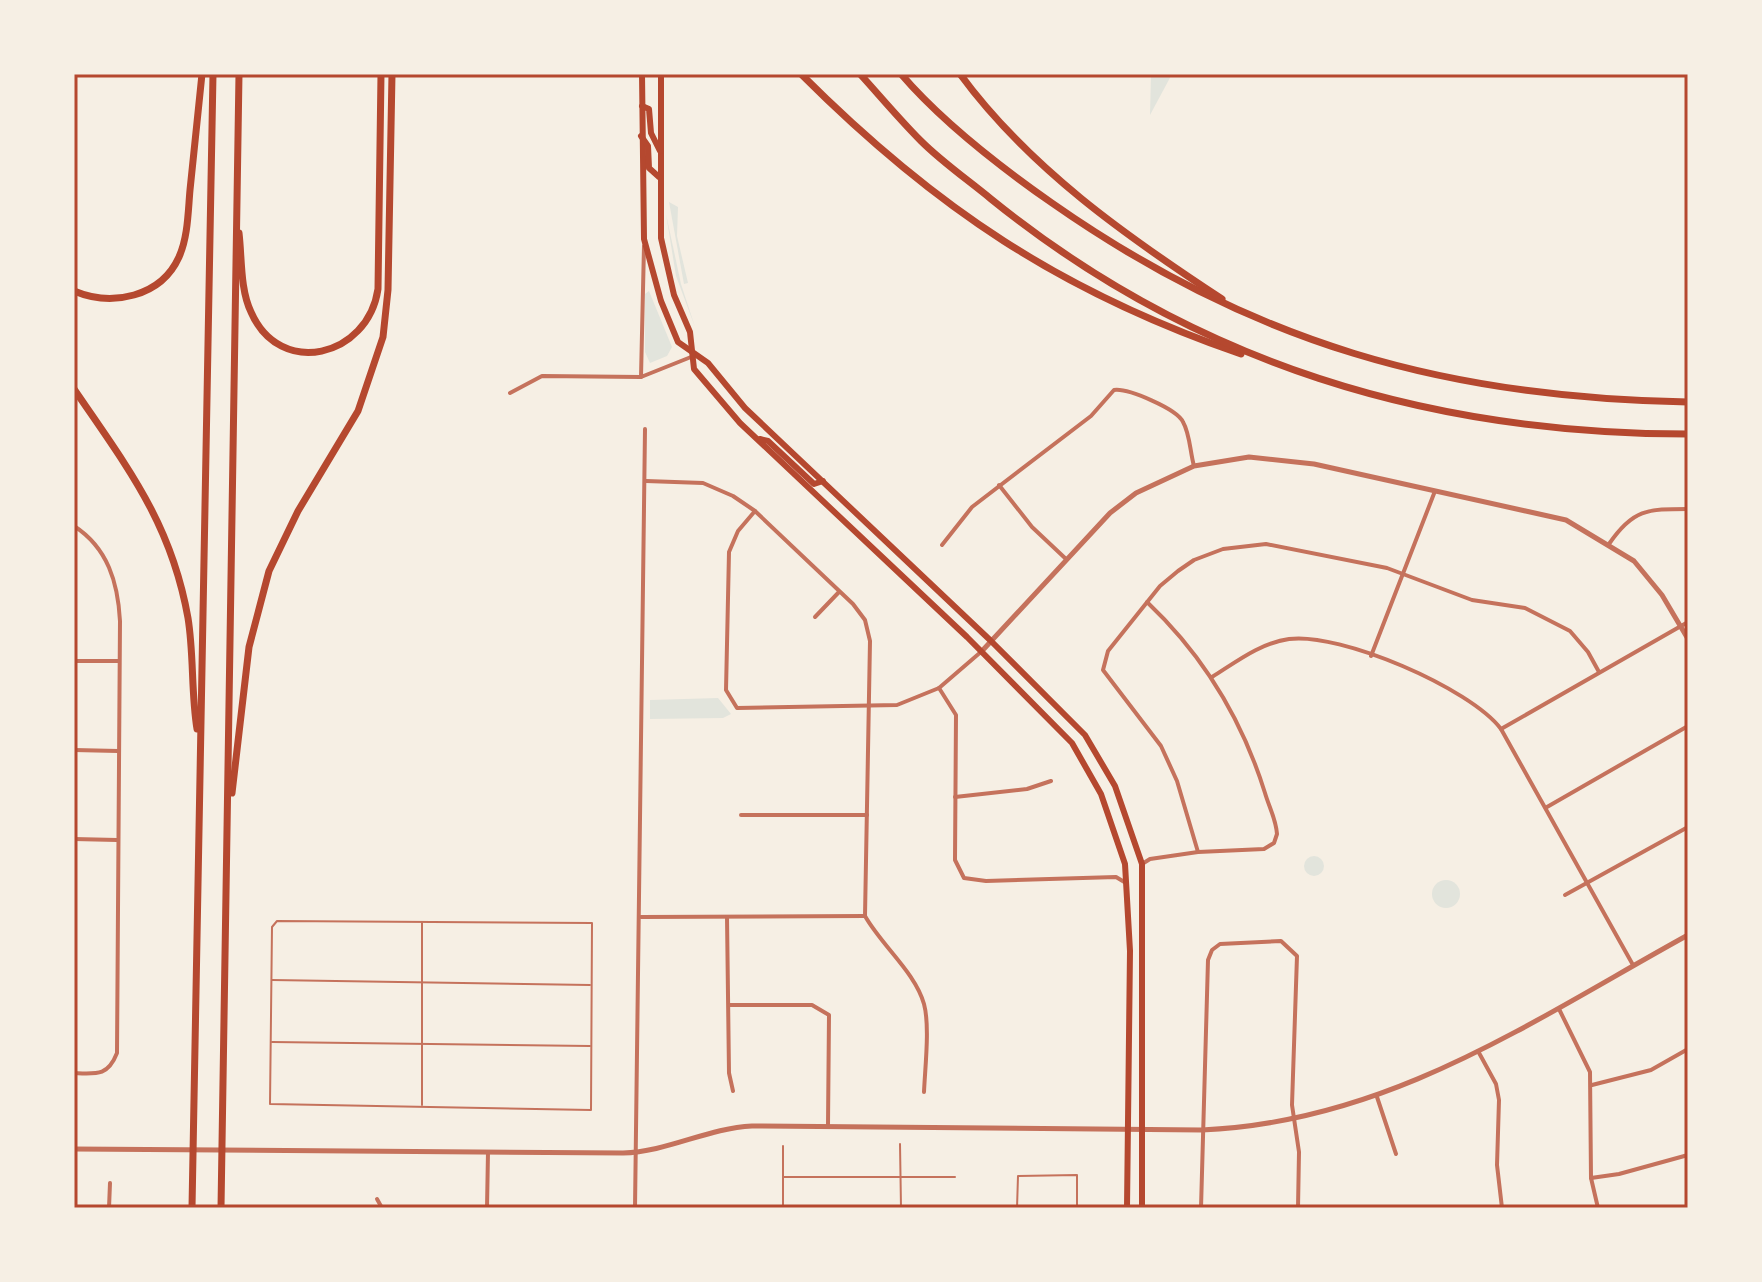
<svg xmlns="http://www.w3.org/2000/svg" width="1762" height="1282" font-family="'Work Sans',sans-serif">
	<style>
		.green { fill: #e2e4dc }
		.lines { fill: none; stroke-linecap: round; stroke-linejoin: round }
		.service { stroke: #c5725c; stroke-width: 2 }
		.minor { stroke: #c5725c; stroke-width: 4 }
		.tertiary { stroke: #c5725c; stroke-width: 5 }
		.secondary { stroke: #b5482f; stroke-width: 6 }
		.motorway { stroke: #b5482f; stroke-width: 7 }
		.neatline { fill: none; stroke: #b5482f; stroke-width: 3 }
	</style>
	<rect width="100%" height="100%" fill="#f6efe4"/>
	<g class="green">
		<polygon points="1151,74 1172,74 1150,115"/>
		<polygon points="669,202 678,207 677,236 688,283 684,284"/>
		<polygon points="666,214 681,284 695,327 676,276"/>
		<polygon points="649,291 672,347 667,356 650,363 645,352 645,294"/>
		<polygon points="718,698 731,714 723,718 650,719 650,700"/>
		<circle cx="1314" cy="866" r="10"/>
		<circle cx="1446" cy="894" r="14"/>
	</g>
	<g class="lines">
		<g class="service">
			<polyline points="1524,74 1542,74"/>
			<polygon points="277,921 592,923 591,1110 270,1104 272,927"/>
			<polyline points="272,980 590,985"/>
			<polyline points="272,1042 590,1046"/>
			<polyline points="422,1105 422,923"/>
			<polyline points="900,1144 901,1208"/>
			<polyline points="784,1177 955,1177"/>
			<polyline points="783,1208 783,1146"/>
			<polyline points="1017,1208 1018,1176 1077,1175 1077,1208"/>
		</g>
		<g class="minor">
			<polyline points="641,377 644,246"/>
			<polyline points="510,393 542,376 641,377 691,357"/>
			<polyline points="646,481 703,483 733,496 755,511 853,604 865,620 870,641 865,916"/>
			<polyline points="999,485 1032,527 1066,559"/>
			<polyline points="755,511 738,531 729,552 726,690 737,708 897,705 939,688 982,651"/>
			<path d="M74 526C108 548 118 583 120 621L117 1053C108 1076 97 1074 74 1073"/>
			<path d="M1609 544C1633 509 1647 509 1688 509"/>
			<path d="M942 545 972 507 1091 416 1114 390C1128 388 1177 409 1183 422 1190 434 1190 452 1194 466"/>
			<polyline points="815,617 839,592"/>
			<polyline points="1371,656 1435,491"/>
			<polyline points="74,661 118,661"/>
			<path d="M1212 677C1236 662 1260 643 1289 639 1340 632 1470 688 1501 729L1633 965"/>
			<polyline points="939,688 956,715 955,860 964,878 986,881 1116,877 1126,883"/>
			<polyline points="1501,729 1688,622"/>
			<polyline points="74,750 118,751"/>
			<polyline points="955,797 1027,789 1051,781"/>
			<polyline points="1547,807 1688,726"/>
			<polyline points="741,815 867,815"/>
			<polyline points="74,839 117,840"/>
			<polyline points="1198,852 1177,781 1161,746 1103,670 1108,651 1160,586 1178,571 1194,560 1223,549 1266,544 1387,568 1472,600 1525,608 1570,631 1588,652 1599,672"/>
			<path d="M1142 864 1150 859 1198 852 1264 849 1274 843 1277 834C1276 819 1269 807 1265 793 1242 719 1203 655 1147 602"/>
			<polyline points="1565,895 1688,827"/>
			<path d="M865 916C882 946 915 972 924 1004 930 1026 925 1068 924 1092"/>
			<polyline points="641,917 865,916"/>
			<polyline points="727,917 729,1073 733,1091"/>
			<polyline points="729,1005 812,1005 829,1015 828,1126"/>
			<polyline points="1559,1009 1590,1072 1591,1178 1598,1208"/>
			<polyline points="1478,1051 1496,1084 1499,1100 1497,1165 1502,1208"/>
			<polyline points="1592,1085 1651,1070 1688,1049"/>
			<polyline points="1377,1097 1396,1154"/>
			<polyline points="1591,1178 1619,1174 1688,1155"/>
			<polyline points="377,1199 382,1208"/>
			<polyline points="109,1208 110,1183"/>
			<polyline points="487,1208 488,1152"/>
			<polyline points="635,1208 645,429"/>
			<polyline points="1201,1208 1208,960 1212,950 1220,944 1281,941 1297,956 1292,1105 1299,1152 1298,1208"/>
		</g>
		<g class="tertiary">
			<polyline points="982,651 1110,513 1136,493 1194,466 1249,457 1314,464 1566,520 1634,561 1662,595 1688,639"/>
			<path d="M74 1149 623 1153C667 1152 708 1128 752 1126L1202 1130C1388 1122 1530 1022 1688 935"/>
		</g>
		<g class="secondary">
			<polyline points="642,74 644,239 661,301 678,342 708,363 745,408 990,640 1085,735 1115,786 1142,864 1142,1208"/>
			<polyline points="661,74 661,238 674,295 690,332 694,369 740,423 967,637 1072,743 1101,794 1125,864 1130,951 1127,1208"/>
			<polyline points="642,106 649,109 651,133 660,151"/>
			<polyline points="641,136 648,146 649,168 659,177"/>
			<polyline points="760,439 768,441 814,484 823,481"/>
		</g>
		<g class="motorway">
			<path d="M801 74C935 208 1061 292 1241 354"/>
			<path d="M860 74C880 96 900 120 921 141 942 162 968 180 991 199 1195 364 1429 434 1688 434"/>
			<path d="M901 74C943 123 999 166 1052 203 1252 343 1446 398 1688 402"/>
			<path d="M960 74C1029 168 1126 236 1222 299"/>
			<path d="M239 233C242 258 240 289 251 312 280 379 368 357 378 289L381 74"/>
			<path d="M74 291C112 307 161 297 179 257 188 237 188 212 190 190 194 152 198 113 202 74"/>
			<path d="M74 389C127 467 171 522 188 618 194 655 191 692 197 729"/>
			<polyline points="232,793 249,647 269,571 298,511 358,411 383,337 388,290 392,74"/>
			<polyline points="192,1208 213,74"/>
			<polyline points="221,1208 239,74"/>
		</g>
	</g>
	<rect width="1762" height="1282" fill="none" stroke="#f6efe4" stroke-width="152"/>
	<rect x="76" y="76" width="1610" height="1130" class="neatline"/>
</svg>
